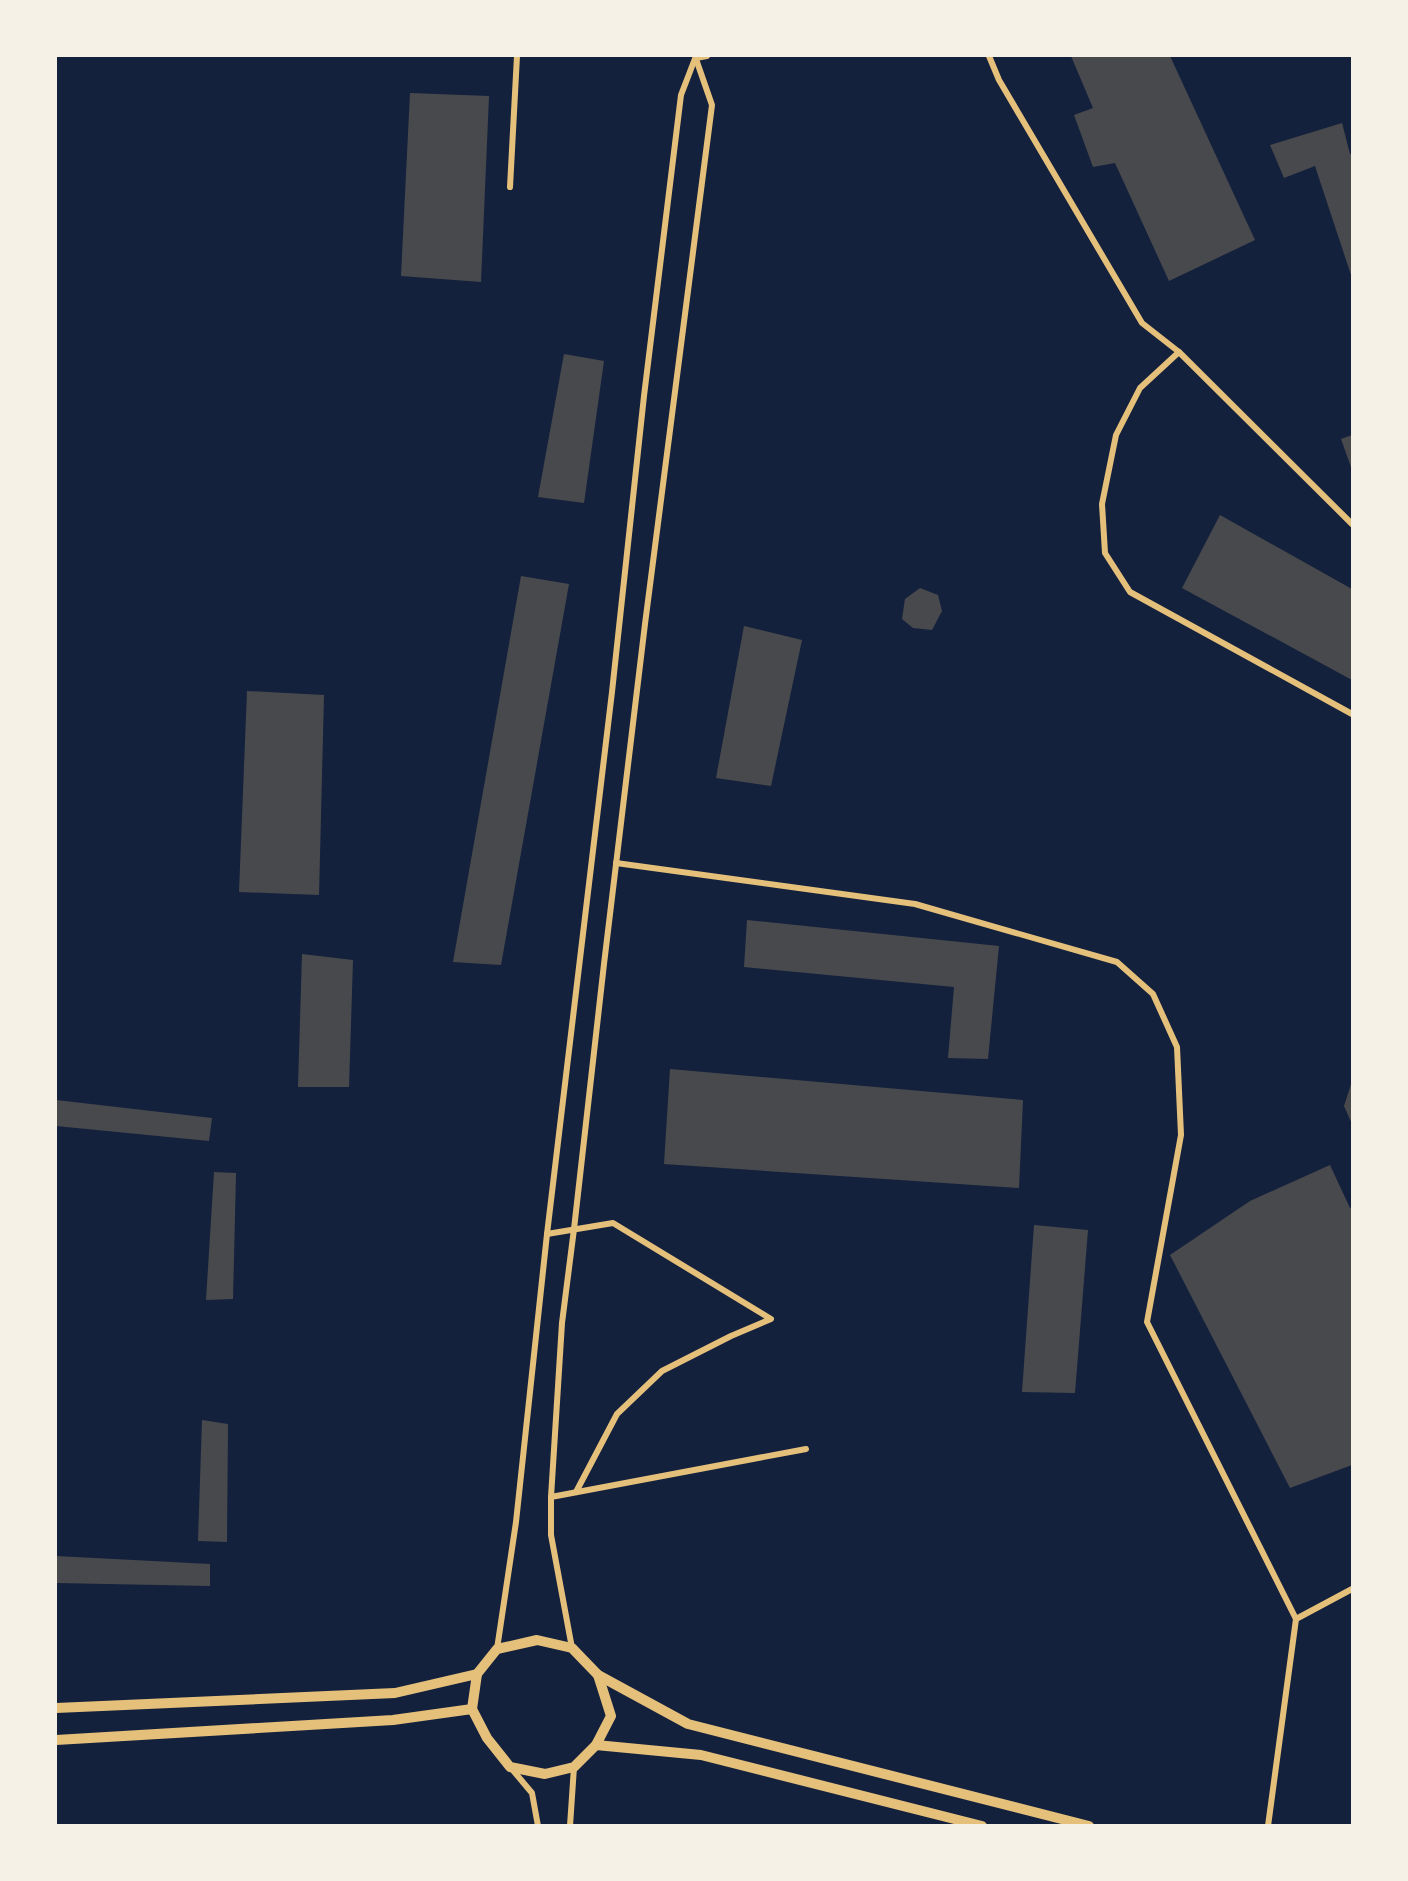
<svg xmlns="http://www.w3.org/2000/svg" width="1408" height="1881" font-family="'Asap Condensed',sans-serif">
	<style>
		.building { fill: #48494c }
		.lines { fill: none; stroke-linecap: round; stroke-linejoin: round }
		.minor { stroke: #e5c07b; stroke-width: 6 }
		.tertiary { stroke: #e5c07b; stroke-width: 10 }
	</style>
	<rect width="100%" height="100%" fill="#14213d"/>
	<g class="building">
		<polygon points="1071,56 1170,56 1255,240 1169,281 1115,163 1093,167 1074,115 1093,108"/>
		<polygon points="410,93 489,96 481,282 401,276"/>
		<polygon points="1342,123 1350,154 1352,154 1352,278 1315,166 1284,178 1270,145"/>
		<polygon points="564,354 604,361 584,503 538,497"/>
		<polygon points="1352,435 1352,470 1341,439"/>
		<polygon points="1220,515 1352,589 1352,680 1182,588"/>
		<polygon points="521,576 569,584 501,965 453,962"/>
		<polygon points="920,588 938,595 942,611 932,630 913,628 902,619 905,599"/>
		<polygon points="744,626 802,640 771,786 716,778"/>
		<polygon points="247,691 324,695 319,895 239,892"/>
		<polygon points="747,920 999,946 988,1059 948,1058 954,987 744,967"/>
		<polygon points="302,954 353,960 349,1087 298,1087"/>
		<polygon points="670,1069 1023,1100 1019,1188 664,1164"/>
		<polygon points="1352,1081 1352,1124 1344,1106"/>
		<polygon points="56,1100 212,1118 209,1141 56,1126"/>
		<polygon points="1330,1165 1350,1208 1352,1207 1352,1465 1290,1488 1170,1255 1250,1201"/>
		<polygon points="214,1172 236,1173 233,1299 206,1300"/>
		<polygon points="1034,1225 1088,1230 1075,1393 1022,1392"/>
		<polygon points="202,1420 228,1424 227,1542 198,1541"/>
		<polygon points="56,1556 210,1564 210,1586 56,1583"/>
	</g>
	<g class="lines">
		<g class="minor">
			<polyline points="989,56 999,80 1142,323 1179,352 1352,524"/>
			<polyline points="696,58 707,56"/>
			<polyline points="510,187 517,56"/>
			<polyline points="1179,352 1140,388 1116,435 1102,504 1105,553 1130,592 1352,714"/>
			<polyline points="616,863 915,904 1117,962 1153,994 1177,1047 1181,1135 1147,1322 1296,1619 1352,1589"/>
			<polyline points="547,1234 613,1223 771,1319 731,1336 662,1371 617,1414 576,1492"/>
			<polyline points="551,1497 806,1449"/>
			<polyline points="572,1648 551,1535 551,1497 562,1323 574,1229 604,964 645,624 712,105 696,59"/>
			<polyline points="497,1649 516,1522 547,1234 612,692 644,396 681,95 696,56"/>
			<polyline points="511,1768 532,1793 538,1826"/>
			<polyline points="570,1826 574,1767"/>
			<polyline points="1268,1826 1296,1619"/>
		</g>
		<g class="tertiary">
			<polygon points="537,1640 572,1648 598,1675 611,1716 596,1745 574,1767 545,1774 510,1767 487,1738 472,1709 477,1674 497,1649"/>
			<polyline points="598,1675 688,1724 1089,1826"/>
			<polyline points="56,1708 395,1693 477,1674"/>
			<polyline points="56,1740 393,1720 472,1709"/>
			<polyline points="596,1745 701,1755 982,1826"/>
		</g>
	</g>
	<rect width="1408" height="1881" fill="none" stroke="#f6f1e7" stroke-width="114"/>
</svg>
